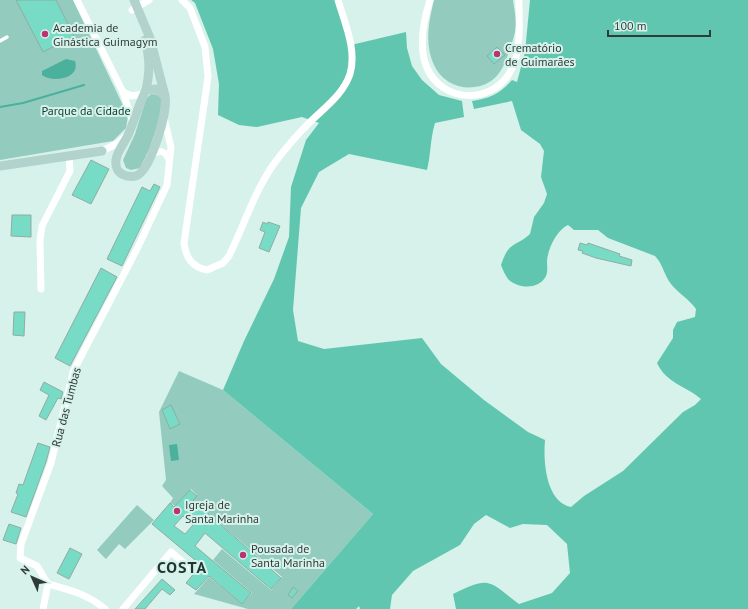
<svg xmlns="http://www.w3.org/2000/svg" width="748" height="609" font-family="'PT Sans',sans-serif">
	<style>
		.green { fill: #93ccbe }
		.forest { fill: #61c6b0 }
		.water { fill: #4bb19c }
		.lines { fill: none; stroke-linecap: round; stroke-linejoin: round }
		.stream { stroke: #4bb19c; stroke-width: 2 }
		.building { fill: #77dbc5; stroke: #91aca4; fill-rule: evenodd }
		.lane { stroke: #fff; stroke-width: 3.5 }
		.street { stroke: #fff; stroke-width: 7 }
		.secondary { stroke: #b2d3cc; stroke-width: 9 }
		.poi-dot { fill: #bc3371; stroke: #d6f2ea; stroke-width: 1.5 }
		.labels { text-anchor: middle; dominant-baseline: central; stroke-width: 4; stroke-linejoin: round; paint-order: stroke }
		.poi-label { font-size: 12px; fill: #303b38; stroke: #d6f2ea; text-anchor: start }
		.park-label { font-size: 12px; fill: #093930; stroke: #d6f2ea }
		.street-label { font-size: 12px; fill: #303b38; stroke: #d6f2ea }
		.district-label { font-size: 16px; font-weight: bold; letter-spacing: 1px; fill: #1f3631; stroke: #d6f2ea }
	</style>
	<rect width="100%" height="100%" fill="#d6f2ea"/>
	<g class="green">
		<polygon points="0,0 73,0 128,116 126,128 113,141 0,160"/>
		<path d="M434 0H513C514 8 516 16 516 24 516 32 512 43 509 51 506 62 501 74 491 81 471 94 444 87 434 65 424 44 429 21 434 0Z"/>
		<polygon points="151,94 160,95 164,106 149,150 140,168 131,170 126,168 123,160 135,134 146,99"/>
		<polygon points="179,371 223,390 373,514 291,609 248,609 194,594 209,577 242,604 252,593 213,560 222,549 271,590 282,577 193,500 197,495 191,489 175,506 170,503 173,498 162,486 166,480 159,412"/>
		<polygon points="137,505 154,520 125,549 119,544 106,559 97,550"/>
	</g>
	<path class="forest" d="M191 0H336L351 45 406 32 407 48 412 66 422 80 439 95 462 101 464 117 435 123C430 140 431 154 427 170L349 154 319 172 301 208 293 310 298 341 324 349 422 338 441 364 484 400 528 432 545 440C543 462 546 502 571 507L584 496 623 471 683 412 695 405 701 399C686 386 666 383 657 363L673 338V330L677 322 695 317 696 309C689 299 678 293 671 284 664 275 663 264 655 256L608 238 598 230H574L568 225C557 230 548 248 547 261 547 266 548 271 546 276 539 290 518 289 508 279 505 275 503 270 501 265 509 241 514 248 530 234L534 217 544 203 547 194 541 177 544 151 540 144 521 130 512 101 474 109 472 101C489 99 501 93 512 80L517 82 525 52 530 0H748V609H456L453 594C491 576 487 580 519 604L552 593 570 573 567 544 547 525 523 524 510 528 486 515 474 524 460 545 413 571 392 595 390 609H360L359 606 356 609H291L373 514 223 390 244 341 274 279 289 237 291 187 306 140 319 123 302 117 257 127 239 125 218 115 219 84 213 49 195 3Z"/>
	<g class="water">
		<path d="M66 59 75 61C81 79 52 83 42 75V71Z"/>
		<polygon points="177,444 179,460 171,461 169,445"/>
	</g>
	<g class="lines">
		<polyline class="stream" points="0,107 23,103 84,85"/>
	</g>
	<g class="building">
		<polygon points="16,0 56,0 74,36 43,52"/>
		<polygon points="497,47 505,55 494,64 487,56"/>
		<polygon points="91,160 109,169 91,204 72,195"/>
		<polygon points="154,184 160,187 122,266 107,259 142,187 150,191"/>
		<polygon points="12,215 31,215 31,237 11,236"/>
		<polygon points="263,222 267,224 268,222 280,226 269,252 259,248 265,232 260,230"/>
		<polygon points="580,243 587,245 588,243 620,254 619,256 632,260 631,266 596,258 582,253 583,251 578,250"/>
		<polygon points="101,268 117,277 70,366 55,358"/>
		<polygon points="14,312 25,312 24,336 13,335"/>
		<polygon points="44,382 63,392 61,399 58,398 46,420 39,416 49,395 40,390"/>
		<polygon points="171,405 180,424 170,429 162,410"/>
		<polygon points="38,443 50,447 46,462 26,517 11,512 18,494 16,493 19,484 23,485"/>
		<path d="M190 490 197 496 193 500 281 578 271 589 205 533 195 546 251 593 242 604 209 576 196 590 186 583 201 565 152 524 170 503 174 507ZM183 516 193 525 185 534 174 526Z"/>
		<polygon points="9,524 21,528 16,544 3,540"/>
		<polygon points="70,548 82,554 69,579 57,573"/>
		<polygon points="162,579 175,590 170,595 162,589 145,609 135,609"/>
		<polygon points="293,587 298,591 292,598 288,595"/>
	</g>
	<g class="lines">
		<polyline class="lane" points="0,41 7,37"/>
		<g class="street">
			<polyline points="77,0 123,92 133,123"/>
			<path d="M182 0 190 8 205 47 208 77 184 243C186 258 192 267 207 270L223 263 229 256C244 225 254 193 273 165 284 150 296 136 309 123 324 108 343 95 350 74 357 50 345 24 338 0"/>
			<path d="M430 0C423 22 418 47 427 68 442 102 489 105 509 74 522 53 519 24 519 0"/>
			<polyline points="132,10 149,0"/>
			<polyline points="123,92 131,96 144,94"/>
			<polyline points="102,151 118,143 126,136"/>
			<path d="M150 156C158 150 165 149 169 160"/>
			<polyline points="41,289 40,241 42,226 70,171 69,156"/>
			<polyline points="48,584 37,566 20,558 21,544 51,463 73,372 138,247 167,185 171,147 164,118"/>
			<path d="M48 584C69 590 88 594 105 609"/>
			<polyline points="43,609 48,584"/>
			<polyline points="123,609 171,552 190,568"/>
		</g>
		<g class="secondary">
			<path d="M134 0 150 38 165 96C168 111 152 166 138 175 135 177 128 177 124 175 118 173 115 167 116 160 117 151 126 141 129 133 135 119 139 104 146 90L156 89 165 96"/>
			<path d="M145 40C150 58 150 72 146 90"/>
			<polyline points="0,166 102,151"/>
		</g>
	</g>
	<g class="poi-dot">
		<circle cx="45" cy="34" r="4"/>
		<circle cx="497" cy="54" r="4"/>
		<circle cx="177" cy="511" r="4"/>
		<circle cx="243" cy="555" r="4"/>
	</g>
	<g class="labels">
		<g class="poi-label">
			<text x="53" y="27">Academia de<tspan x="53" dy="14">Ginástica Guimagym</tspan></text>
			<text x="505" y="47">Crematório<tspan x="505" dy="14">de Guimarães</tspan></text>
			<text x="185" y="504">Igreja de<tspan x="185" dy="14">Santa Marinha</tspan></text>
			<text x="251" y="548">Pousada de<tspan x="251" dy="14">Santa Marinha</tspan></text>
		</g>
		<g class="park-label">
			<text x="86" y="110">Parque da Cidade</text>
		</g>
		<g class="street-label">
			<text transform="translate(66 407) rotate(-75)">Rua das Tumbas</text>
		</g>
		<g class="district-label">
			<text x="182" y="567">COSTA</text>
		</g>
	</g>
	<g transform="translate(32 577) rotate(315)" stroke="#d6f2ea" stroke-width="3" paint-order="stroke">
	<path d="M0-3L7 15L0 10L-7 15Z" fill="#303b38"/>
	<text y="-6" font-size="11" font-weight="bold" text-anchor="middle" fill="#303b38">N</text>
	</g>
	<path d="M608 30v6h102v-6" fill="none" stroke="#303b38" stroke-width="2"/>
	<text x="614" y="30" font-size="12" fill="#303b38" stroke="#d6f2ea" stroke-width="3" paint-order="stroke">100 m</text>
</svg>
